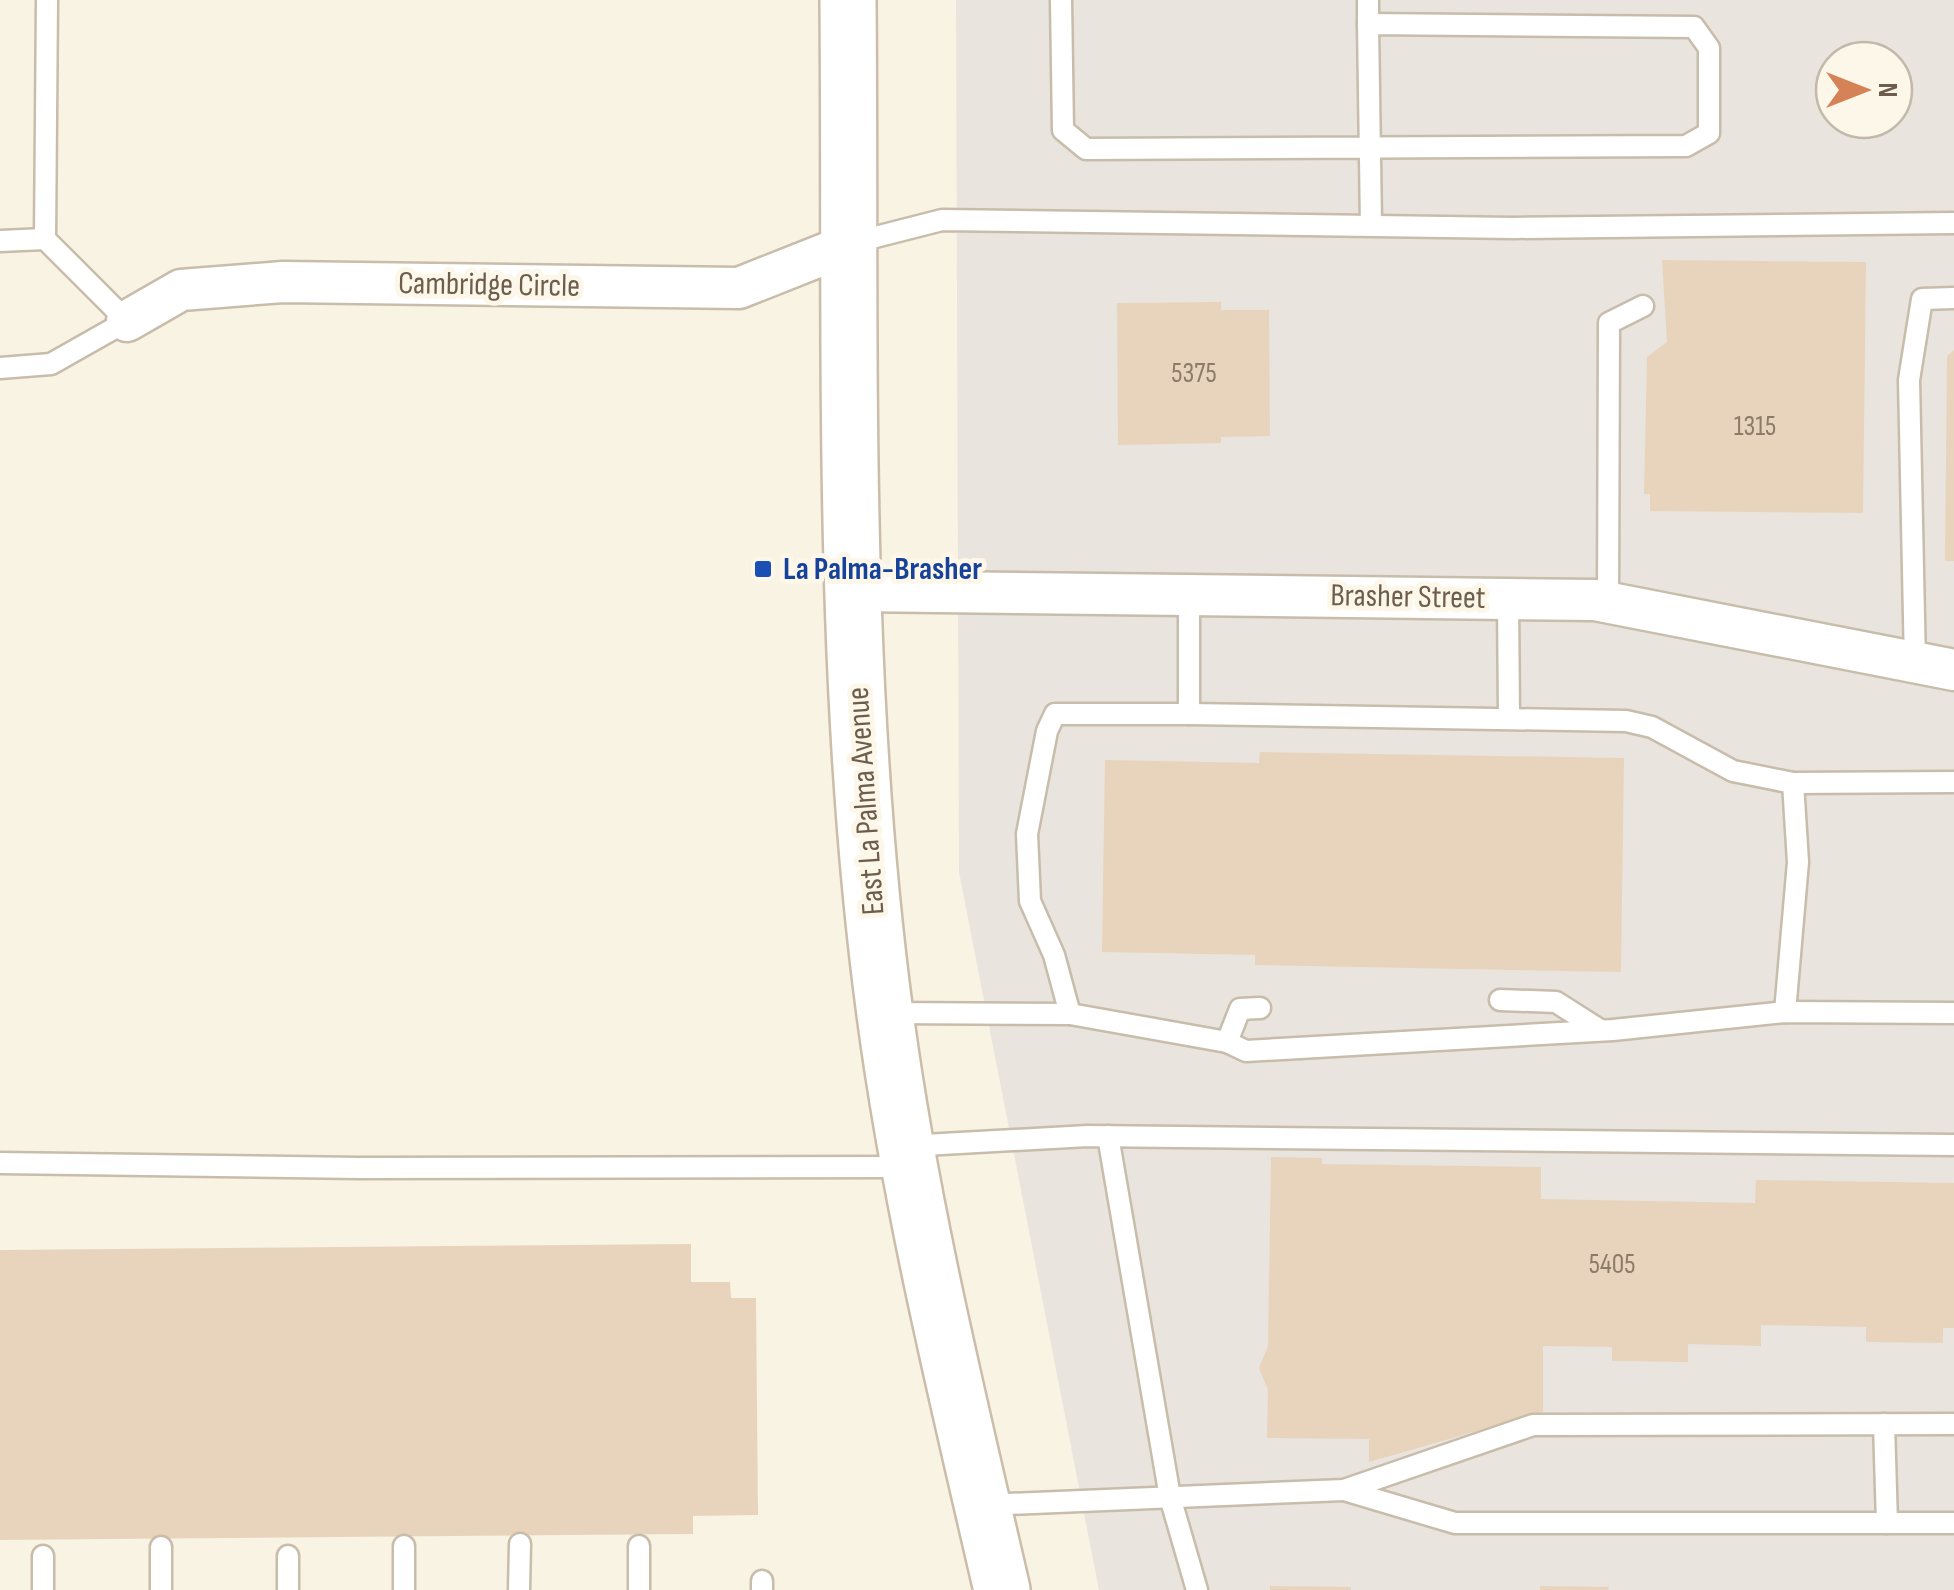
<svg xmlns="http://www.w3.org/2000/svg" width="1954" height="1590" font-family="'Sofia Sans Condensed',sans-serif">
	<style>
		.industrial { fill: #e9e4dd; fill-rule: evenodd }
		.building { fill: #e8d4bc }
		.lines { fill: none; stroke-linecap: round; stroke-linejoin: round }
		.service-casing { stroke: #c8bcab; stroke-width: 25 }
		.minor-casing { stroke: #c8bcab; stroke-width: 45 }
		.secondary-casing { stroke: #cbbdaa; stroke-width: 60 }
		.service { stroke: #fff; stroke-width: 20 }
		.minor { stroke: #fff; stroke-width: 40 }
		.secondary { stroke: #fff; stroke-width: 55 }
		.transit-dot { fill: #1a4fb4; stroke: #fcf7e9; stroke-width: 4 }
		.labels { text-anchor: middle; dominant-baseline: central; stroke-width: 10; stroke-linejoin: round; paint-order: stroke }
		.number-label { font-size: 28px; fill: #8c7b68 }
		.street-label { font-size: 32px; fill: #6e5d4c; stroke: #fcf7e9 }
		.transit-label { font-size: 32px; font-weight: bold; fill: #164399; stroke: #fcf7e9; text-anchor: start }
	</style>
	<rect width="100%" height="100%" fill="#f9f3e3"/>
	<path class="industrial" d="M956 0H1954V1590H1099L959 872ZM1834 60H1894V120H1834Z"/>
	<g class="building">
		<polygon points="1662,260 1866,262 1863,513 1650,511 1650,494 1644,494 1647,357 1667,342"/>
		<polygon points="1221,302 1221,310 1269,310 1270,436 1221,437 1221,443 1118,445 1117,303"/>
		<polygon points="1954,350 1954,561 1945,561 1947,356"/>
		<polygon points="1260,752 1624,758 1621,972 1255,965 1255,955 1102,952 1105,760 1259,763"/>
		<polygon points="1271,1157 1322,1158 1322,1164 1541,1167 1541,1199 1755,1203 1756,1180 1954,1183 1954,1328 1943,1328 1943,1343 1866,1342 1866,1327 1761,1325 1761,1346 1688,1344 1688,1362 1612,1361 1612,1347 1543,1346 1543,1412 1369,1462 1369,1439 1267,1438 1268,1390 1259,1368 1268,1346"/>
		<polygon points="691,1244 691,1282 730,1282 731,1298 756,1298 758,1515 693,1516 693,1534 0,1540 0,1250"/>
		<polygon points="1270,1586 1351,1587 1351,1590 1270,1590"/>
		<polygon points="1540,1586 1609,1587 1608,1590 1540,1590"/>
	</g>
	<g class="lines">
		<defs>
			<g id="service">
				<polyline points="1061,0 1063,130 1086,149 1686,146 1709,133 1709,48 1694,27 1368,24 1371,225"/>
				<polyline points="1368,0 1368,24"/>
				<polyline points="45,239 47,0"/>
				<polyline points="0,241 45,239 127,321 51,364 0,368"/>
				<polyline points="852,243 942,220 1513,228 1954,223"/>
				<polyline points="1508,599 1509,718"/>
				<polyline points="1608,603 1609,323 1643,306"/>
				<polyline points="1915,665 1909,380 1922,299 1954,298"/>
				<polyline points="1189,714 1626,721 1652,727 1733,771 1793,783 1798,862 1785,1012"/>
				<polyline points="1793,783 1954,782"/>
				<polyline points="1500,1000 1556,1002 1600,1030"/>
				<polyline points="887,1013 1070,1014 1227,1042 1246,1051 1613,1030 1785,1012 1954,1013"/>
				<polyline points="1070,1014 1054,955 1030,901 1027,834 1047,731 1055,714 1189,714 1189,595"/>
				<polyline points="1227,1042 1240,1009 1260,1008"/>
				<polyline points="1108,1136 1170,1497 1197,1590"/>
				<polyline points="906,1146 1088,1136 1954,1145"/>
				<polyline points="0,1163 359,1168 906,1167"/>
				<polyline points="1884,1424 1887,1523"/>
				<polyline points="1344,1490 1455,1523 1954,1523"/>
				<polyline points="984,1505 1344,1490 1533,1425 1954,1424"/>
				<polyline points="639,1546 639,1590"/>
				<polyline points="161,1547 161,1590"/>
				<polyline points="288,1556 288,1590"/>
				<polyline points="762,1581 762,1590"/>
				<polyline points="43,1590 43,1556"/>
				<polyline points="404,1590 404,1546"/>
				<polyline points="519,1590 520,1544"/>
			</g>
			<g id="minor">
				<polyline points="127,321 181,290 283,282 739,288 850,244"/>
				<polyline points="855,591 1595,600 1954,670"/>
			</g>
			<path id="secondary" d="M848 0C851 337 840 679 885 1014 911 1209 958 1399 1002 1590"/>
		</defs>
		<use href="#service" class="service-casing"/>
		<use href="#minor" class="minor-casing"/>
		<use href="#secondary" class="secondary-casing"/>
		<use href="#service" class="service"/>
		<use href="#minor" class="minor"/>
		<use href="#secondary" class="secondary"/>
	</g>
	<rect class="transit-dot" x="753" y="559" width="20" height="20" rx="5"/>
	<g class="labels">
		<g class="number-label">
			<text x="1194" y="373">5375</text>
			<text x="1755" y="426">1315</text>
			<text x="1612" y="1264">5405</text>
		</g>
		<g class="street-label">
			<text transform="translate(489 285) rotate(1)">Cambridge Circle</text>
			<text transform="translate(1408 597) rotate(1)">Brasher Street</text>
			<text transform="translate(866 801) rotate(-94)">East La Palma Avenue</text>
		</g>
		<g class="transit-label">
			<text x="783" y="569">La Palma-Brasher</text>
		</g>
	</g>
	<g transform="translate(1864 90) rotate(90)"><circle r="48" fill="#fcf7e9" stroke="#c3b9aa" stroke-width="2.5"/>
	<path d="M0-8L18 38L0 25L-18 38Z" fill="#d58356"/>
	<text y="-15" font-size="28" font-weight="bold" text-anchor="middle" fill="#6e5d4c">N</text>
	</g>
</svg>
